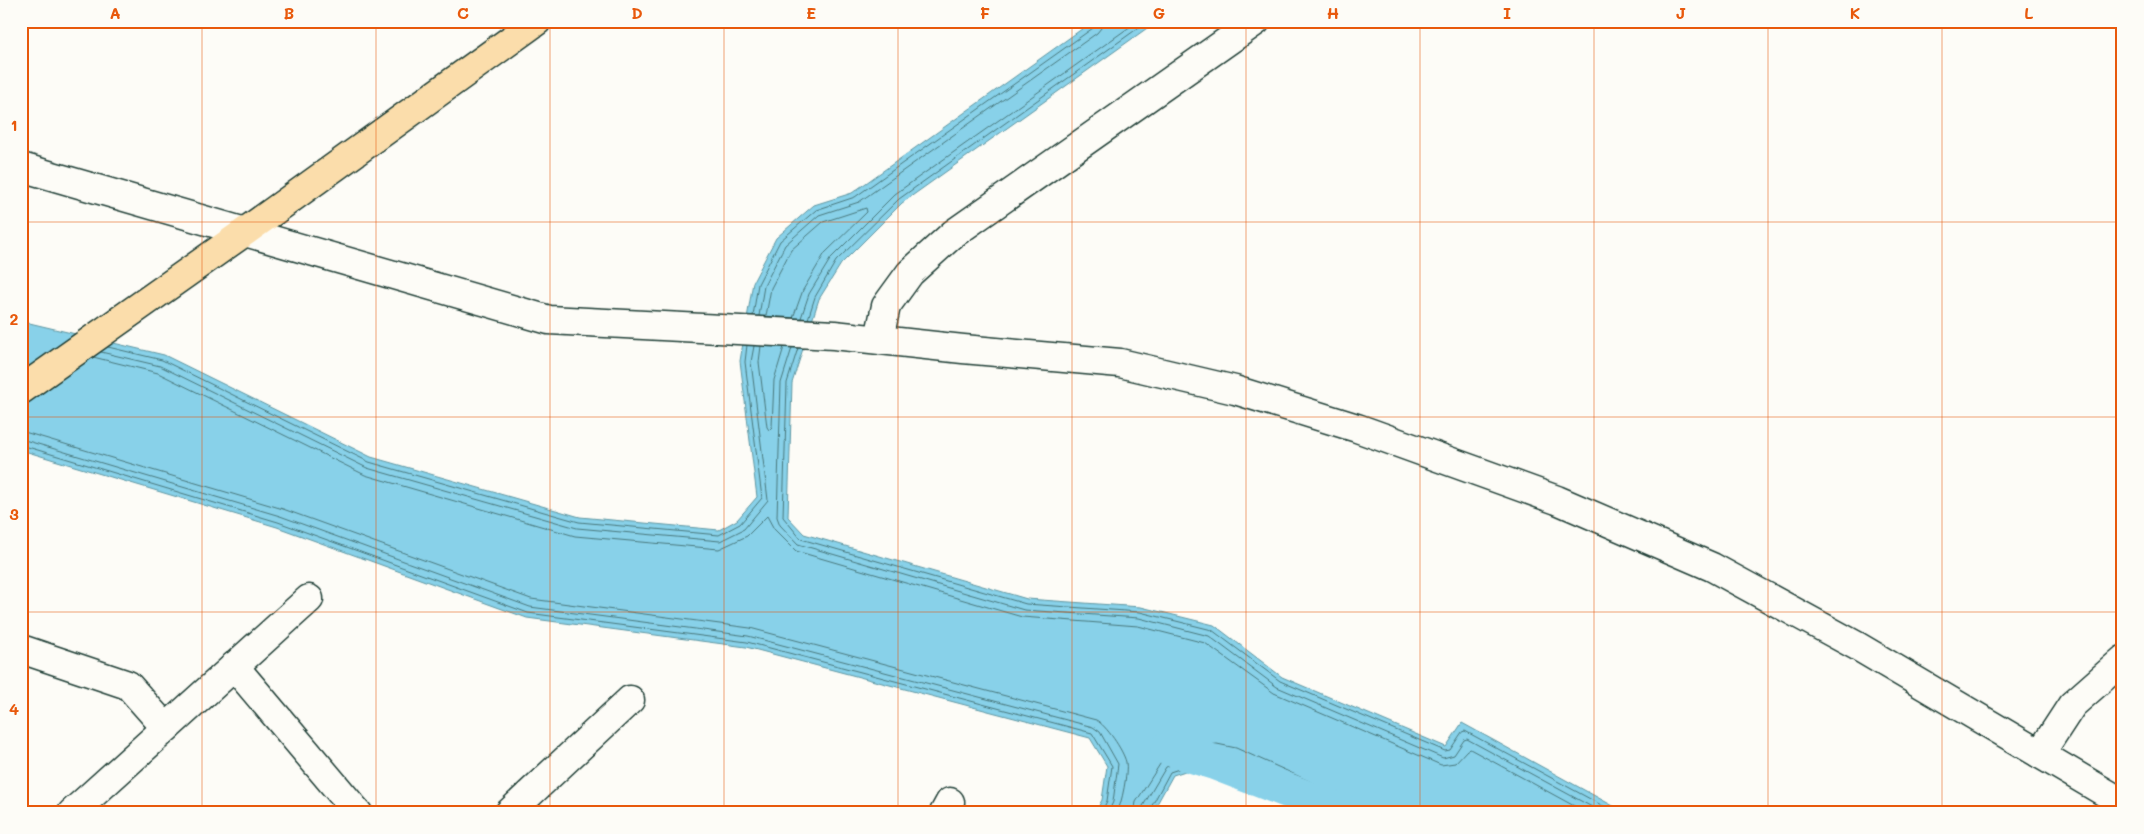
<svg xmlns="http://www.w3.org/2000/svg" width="2144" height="834" font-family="Mali,sans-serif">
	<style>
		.water { fill: #88d1e9; stroke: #5e96a1 }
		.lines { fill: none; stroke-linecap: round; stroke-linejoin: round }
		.shore { stroke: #49787c; stroke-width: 1 }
		.canal { stroke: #88d1e9; stroke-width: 35 }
		.minor-casing { stroke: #1f3d34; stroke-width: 31 }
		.major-casing { stroke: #1f3d34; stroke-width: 31 }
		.path { stroke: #1f3d34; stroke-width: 3; stroke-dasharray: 1 4; stroke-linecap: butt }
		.minor { stroke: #fdfcf7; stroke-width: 28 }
		.major { stroke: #fbddab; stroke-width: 28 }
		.grid { fill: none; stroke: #e8590c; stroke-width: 1; stroke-opacity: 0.55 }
		.neatline { fill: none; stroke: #e8590c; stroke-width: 2 }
		.grid-label { font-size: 16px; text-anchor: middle; font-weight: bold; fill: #e8590c }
	</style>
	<rect width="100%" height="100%" fill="#fdfcf7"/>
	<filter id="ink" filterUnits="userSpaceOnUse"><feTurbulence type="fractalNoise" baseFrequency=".02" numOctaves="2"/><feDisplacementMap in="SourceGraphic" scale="10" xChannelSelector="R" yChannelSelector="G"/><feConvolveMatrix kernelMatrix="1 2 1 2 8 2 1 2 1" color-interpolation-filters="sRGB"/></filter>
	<g filter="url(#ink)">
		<polygon class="water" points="1093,21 1157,21 902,203 841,264 819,299 792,383 788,517 804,534 1027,599 1141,607 1214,625 1282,677 1446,747 1462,723 1626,813 1335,813 1229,766 1213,762 1173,775 1152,813 1095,813 1102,800 1107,766 1090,738 746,647 527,618 277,527 21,450 21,321 164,355 371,457 580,517 719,530 737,520 757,497 740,361 753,282 776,238 814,205 852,193"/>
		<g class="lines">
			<g class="shore">
				<polyline points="753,316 758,284 780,241 816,210 855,197 1093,28 1096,21"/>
				<polyline points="759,316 764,286 785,245 819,215 859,202 1097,33 1101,28 1102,21"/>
				<polyline points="766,316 771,288 791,250 823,222 866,208 867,212 825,253 803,290 793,318"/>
				<polyline points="801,318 809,294 831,258 895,194 1138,21"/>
				<polyline points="808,319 815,297 836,261 899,199 1148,21"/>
				<polyline points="761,346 759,362 767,427 769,430 772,427 774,380 784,347"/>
				<polyline points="108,347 162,360 369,462 579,522 719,535 740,524 762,498 745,362 747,345"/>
				<polyline points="792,348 781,383 777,517 780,525 798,544 1024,610 1139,618 1209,636 1277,687 1443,758 1454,755 1464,740 1467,739 1603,813"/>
				<polyline points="798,348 787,383 783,517 801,539 1026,604 1140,612 1212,630 1280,681 1445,751 1450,750 1462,732 1465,731 1616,813"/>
				<polyline points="101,352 160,366 367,468 577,528 720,541 744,529 768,500 751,362 754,346"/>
				<polyline points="93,357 158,373 365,475 575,536 719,549 747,536 767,516 774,529 796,551 1022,617 1138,626 1205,643 1274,693 1441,765 1455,763 1467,750 1470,749 1587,813"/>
				<path d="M21 431 283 509 531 599 750 628 1096 720C1106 725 1123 750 1126 762 1128 772 1122 803 1117 813"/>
				<polyline points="21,439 280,516 530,607 748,636 1093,727 1100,732 1118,764 1113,802 1108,813"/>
				<polyline points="21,445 278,522 528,613 747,642 1092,733 1112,766 1107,801 1101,813"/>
				<polyline points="1134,813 1136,802 1162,761 1207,745 1217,744 1236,748 1338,794 1347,802 1349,813"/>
				<polyline points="1142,813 1143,806 1166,767 1209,752 1216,751 1233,755 1335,800 1340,805 1342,813"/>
				<polyline points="1148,813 1170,772 1212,758 1231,761 1332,806 1335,813"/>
			</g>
			<polyline class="canal" points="1168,748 1213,762 1346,813"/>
			<defs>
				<g id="minor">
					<polyline points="21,167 549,320 834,335 963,349 1120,363 1235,390 1357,428 1557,500 1712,567 1857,646 2123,803"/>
					<polyline points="879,339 886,306 910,273 953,234 1256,21"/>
					<polyline points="21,649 128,685 166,728"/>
					<polyline points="234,666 358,813"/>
					<polyline points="2040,754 2072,705 2123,660"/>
					<polyline points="72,813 309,599"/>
					<polyline points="509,813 630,700"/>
					<polyline points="944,813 950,802"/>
				</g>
				<polyline id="major" points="21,390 246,231 537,21"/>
			</defs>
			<use href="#minor" class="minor-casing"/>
			<use href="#major" class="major-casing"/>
			<polyline class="path" points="2120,405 2123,403"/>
			<use href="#minor" class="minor"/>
			<use href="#major" class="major"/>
		</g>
	</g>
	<path class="grid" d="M202 21V813M376 21V813M550 21V813M724 21V813M898 21V813M1072 21V813M1246 21V813M1420 21V813M1594 21V813M1768 21V813M1942 21V813M21 222H2123M21 417H2123M21 612H2123"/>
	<rect width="2144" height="834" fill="none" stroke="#fdfcf7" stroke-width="55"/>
	<rect x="28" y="28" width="2088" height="778" class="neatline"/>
	<g class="grid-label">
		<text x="115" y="19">A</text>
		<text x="289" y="19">B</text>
		<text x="463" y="19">C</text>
		<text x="637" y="19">D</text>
		<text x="811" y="19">E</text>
		<text x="985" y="19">F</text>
		<text x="1159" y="19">G</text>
		<text x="1333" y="19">H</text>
		<text x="1507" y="19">I</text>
		<text x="1681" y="19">J</text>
		<text x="1855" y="19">K</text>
		<text x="2029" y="19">L</text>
		<text x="14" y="131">1</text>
		<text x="14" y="325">2</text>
		<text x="14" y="520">3</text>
		<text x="14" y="715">4</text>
	</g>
</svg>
